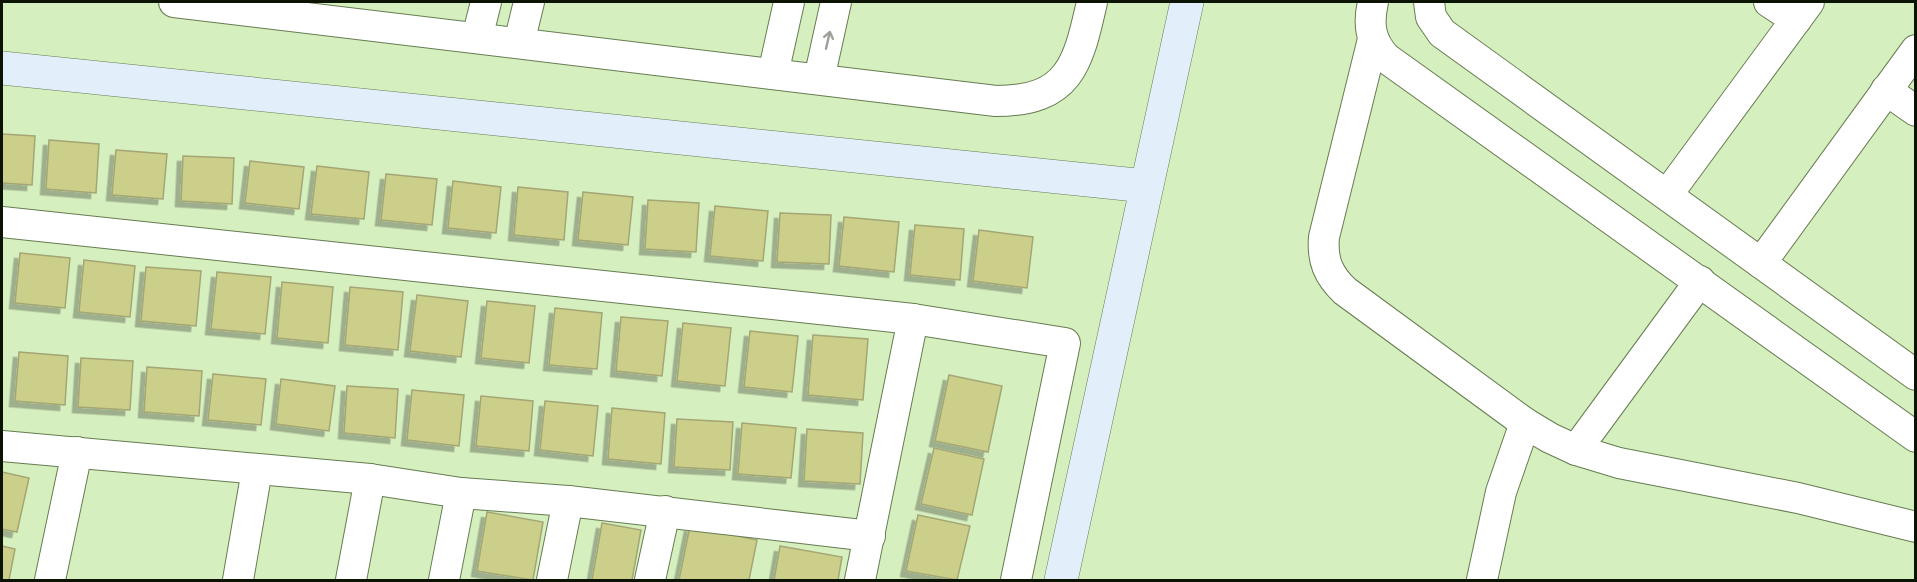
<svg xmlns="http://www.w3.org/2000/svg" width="1917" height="582" font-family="Ubuntu,sans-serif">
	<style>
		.building { fill: #cccf89; stroke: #a4a674; stroke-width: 1.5; filter: url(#shadow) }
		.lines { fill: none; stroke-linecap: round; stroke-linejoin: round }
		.street-casing { stroke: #667c51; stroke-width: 32 }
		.secondary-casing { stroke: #667c51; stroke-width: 34 }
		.street { stroke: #fff; stroke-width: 30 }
		.secondary { stroke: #e3eefb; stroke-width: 33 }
		.oneway { stroke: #9da19a }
	</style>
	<defs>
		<filter id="shadow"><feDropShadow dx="-5.5" dy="5.5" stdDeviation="0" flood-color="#0004"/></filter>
	</defs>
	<rect width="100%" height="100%" fill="#d6efbf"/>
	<g class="building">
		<polygon points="2,134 35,136 32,185 2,183"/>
		<polygon points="49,140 99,144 96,193 46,189"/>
		<polygon points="116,150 167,154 163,199 112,195"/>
		<polygon points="183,156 234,158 232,204 181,201"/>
		<polygon points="250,161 304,167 299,209 245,203"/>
		<polygon points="317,166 369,172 364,219 311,214"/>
		<polygon points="386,174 437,179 432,225 381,220"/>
		<polygon points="453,181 501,187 496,233 448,228"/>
		<polygon points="518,187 568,192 564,240 514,235"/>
		<polygon points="583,192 633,197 628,245 578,240"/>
		<polygon points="648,200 699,203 696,252 645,249"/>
		<polygon points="715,206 768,211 763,261 710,256"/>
		<polygon points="780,213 831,215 829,264 777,262"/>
		<polygon points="844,217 899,222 894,272 839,266"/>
		<polygon points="915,225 964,229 960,280 910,275"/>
		<polygon points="979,230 1033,237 1027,288 973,281"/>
		<polygon points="20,253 70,258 65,308 15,303"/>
		<polygon points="84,260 135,266 130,317 79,312"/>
		<polygon points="146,267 201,271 196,326 141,321"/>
		<polygon points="217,272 271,277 265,334 211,329"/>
		<polygon points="282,282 333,287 328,343 277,338"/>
		<polygon points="350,287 403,292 398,350 345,345"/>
		<polygon points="417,295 468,301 461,357 410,351"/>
		<polygon points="487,301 535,306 529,363 481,358"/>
		<polygon points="555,308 602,313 597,369 549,365"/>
		<polygon points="621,317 668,321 662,376 616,371"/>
		<polygon points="683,323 731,328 725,386 677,381"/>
		<polygon points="750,331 798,336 792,392 744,387"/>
		<polygon points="813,335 868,339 863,400 808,395"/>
		<polygon points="19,352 68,356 65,405 15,401"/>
		<polygon points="81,358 133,361 130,410 78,407"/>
		<polygon points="147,367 202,371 199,416 144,412"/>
		<polygon points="213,374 266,379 261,425 208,420"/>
		<polygon points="949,375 1002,386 988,452 935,441"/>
		<polygon points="281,379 335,386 329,431 276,424"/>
		<polygon points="347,386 398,389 395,438 344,433"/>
		<polygon points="412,390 464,395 459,446 407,440"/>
		<polygon points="481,396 533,401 529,451 476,446"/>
		<polygon points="545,401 598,406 593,456 540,450"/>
		<polygon points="612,408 665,413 661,464 608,459"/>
		<polygon points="677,419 733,422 730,470 674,467"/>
		<polygon points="742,423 796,428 791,478 738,474"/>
		<polygon points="807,429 863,433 860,484 804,481"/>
		<polygon points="934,448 984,459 972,515 921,504"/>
		<polygon points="2,472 29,478 17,532 2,529"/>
		<polygon points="487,512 543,522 533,580 477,571"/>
		<polygon points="918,515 970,526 957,580 906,571"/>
		<polygon points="602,523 641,530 632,580 592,580"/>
		<polygon points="690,526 757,540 749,580 679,580"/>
		<polygon points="2,546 15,549 9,580 2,580"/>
		<polygon points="780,546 842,557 838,580 774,580"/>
	</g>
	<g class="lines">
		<defs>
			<g id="street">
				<path d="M174 2 996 101C1070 101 1078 64 1092 2"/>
				<path d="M1373 2C1368 24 1370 41 1386 58L1916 437"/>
				<polyline points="1429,2 1431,17 1442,33 1916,375"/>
				<polyline points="1769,2 1796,20"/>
				<polyline points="477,38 486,2"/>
				<path d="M1373 39 1324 237C1322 260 1328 275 1345 291L1525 423 1550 438 1576 450 1619 463 1798 498 1916 527"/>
				<polyline points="519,43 529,2"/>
				<polyline points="773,74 789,2"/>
				<polyline points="819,79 836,2"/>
				<polyline points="1886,90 1916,111"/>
				<polyline points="1667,195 1809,2"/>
				<polyline points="2,222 913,319 860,580"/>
				<polyline points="1761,263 1916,50"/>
				<polyline points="913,319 1065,343 1016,580"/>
				<polyline points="2,446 370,479 461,493 568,501 870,536"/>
				<polyline points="1576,450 1700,281"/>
				<polyline points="50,580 77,452"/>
				<polyline points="238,580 257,470"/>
				<polyline points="351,580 370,479"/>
				<polyline points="444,580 461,493"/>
				<polyline points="552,580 568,501"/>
				<polyline points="650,580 665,511"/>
				<polyline points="1482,580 1501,492 1525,423"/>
			</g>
			<g id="secondary">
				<polyline points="2,68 1146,186"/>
				<polyline points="1061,580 1187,2"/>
			</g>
		</defs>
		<use href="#street" class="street-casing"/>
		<use href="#secondary" class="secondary-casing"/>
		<use href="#street" class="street"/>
		<use href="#secondary" class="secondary"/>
	</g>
	<defs><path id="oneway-shaft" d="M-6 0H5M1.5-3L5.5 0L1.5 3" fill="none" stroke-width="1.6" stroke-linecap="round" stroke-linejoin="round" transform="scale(1.5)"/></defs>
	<use class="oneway" href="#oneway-shaft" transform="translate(828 40) rotate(-77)"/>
	<rect width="1917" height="582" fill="none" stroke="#0b1303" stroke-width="6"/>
</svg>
